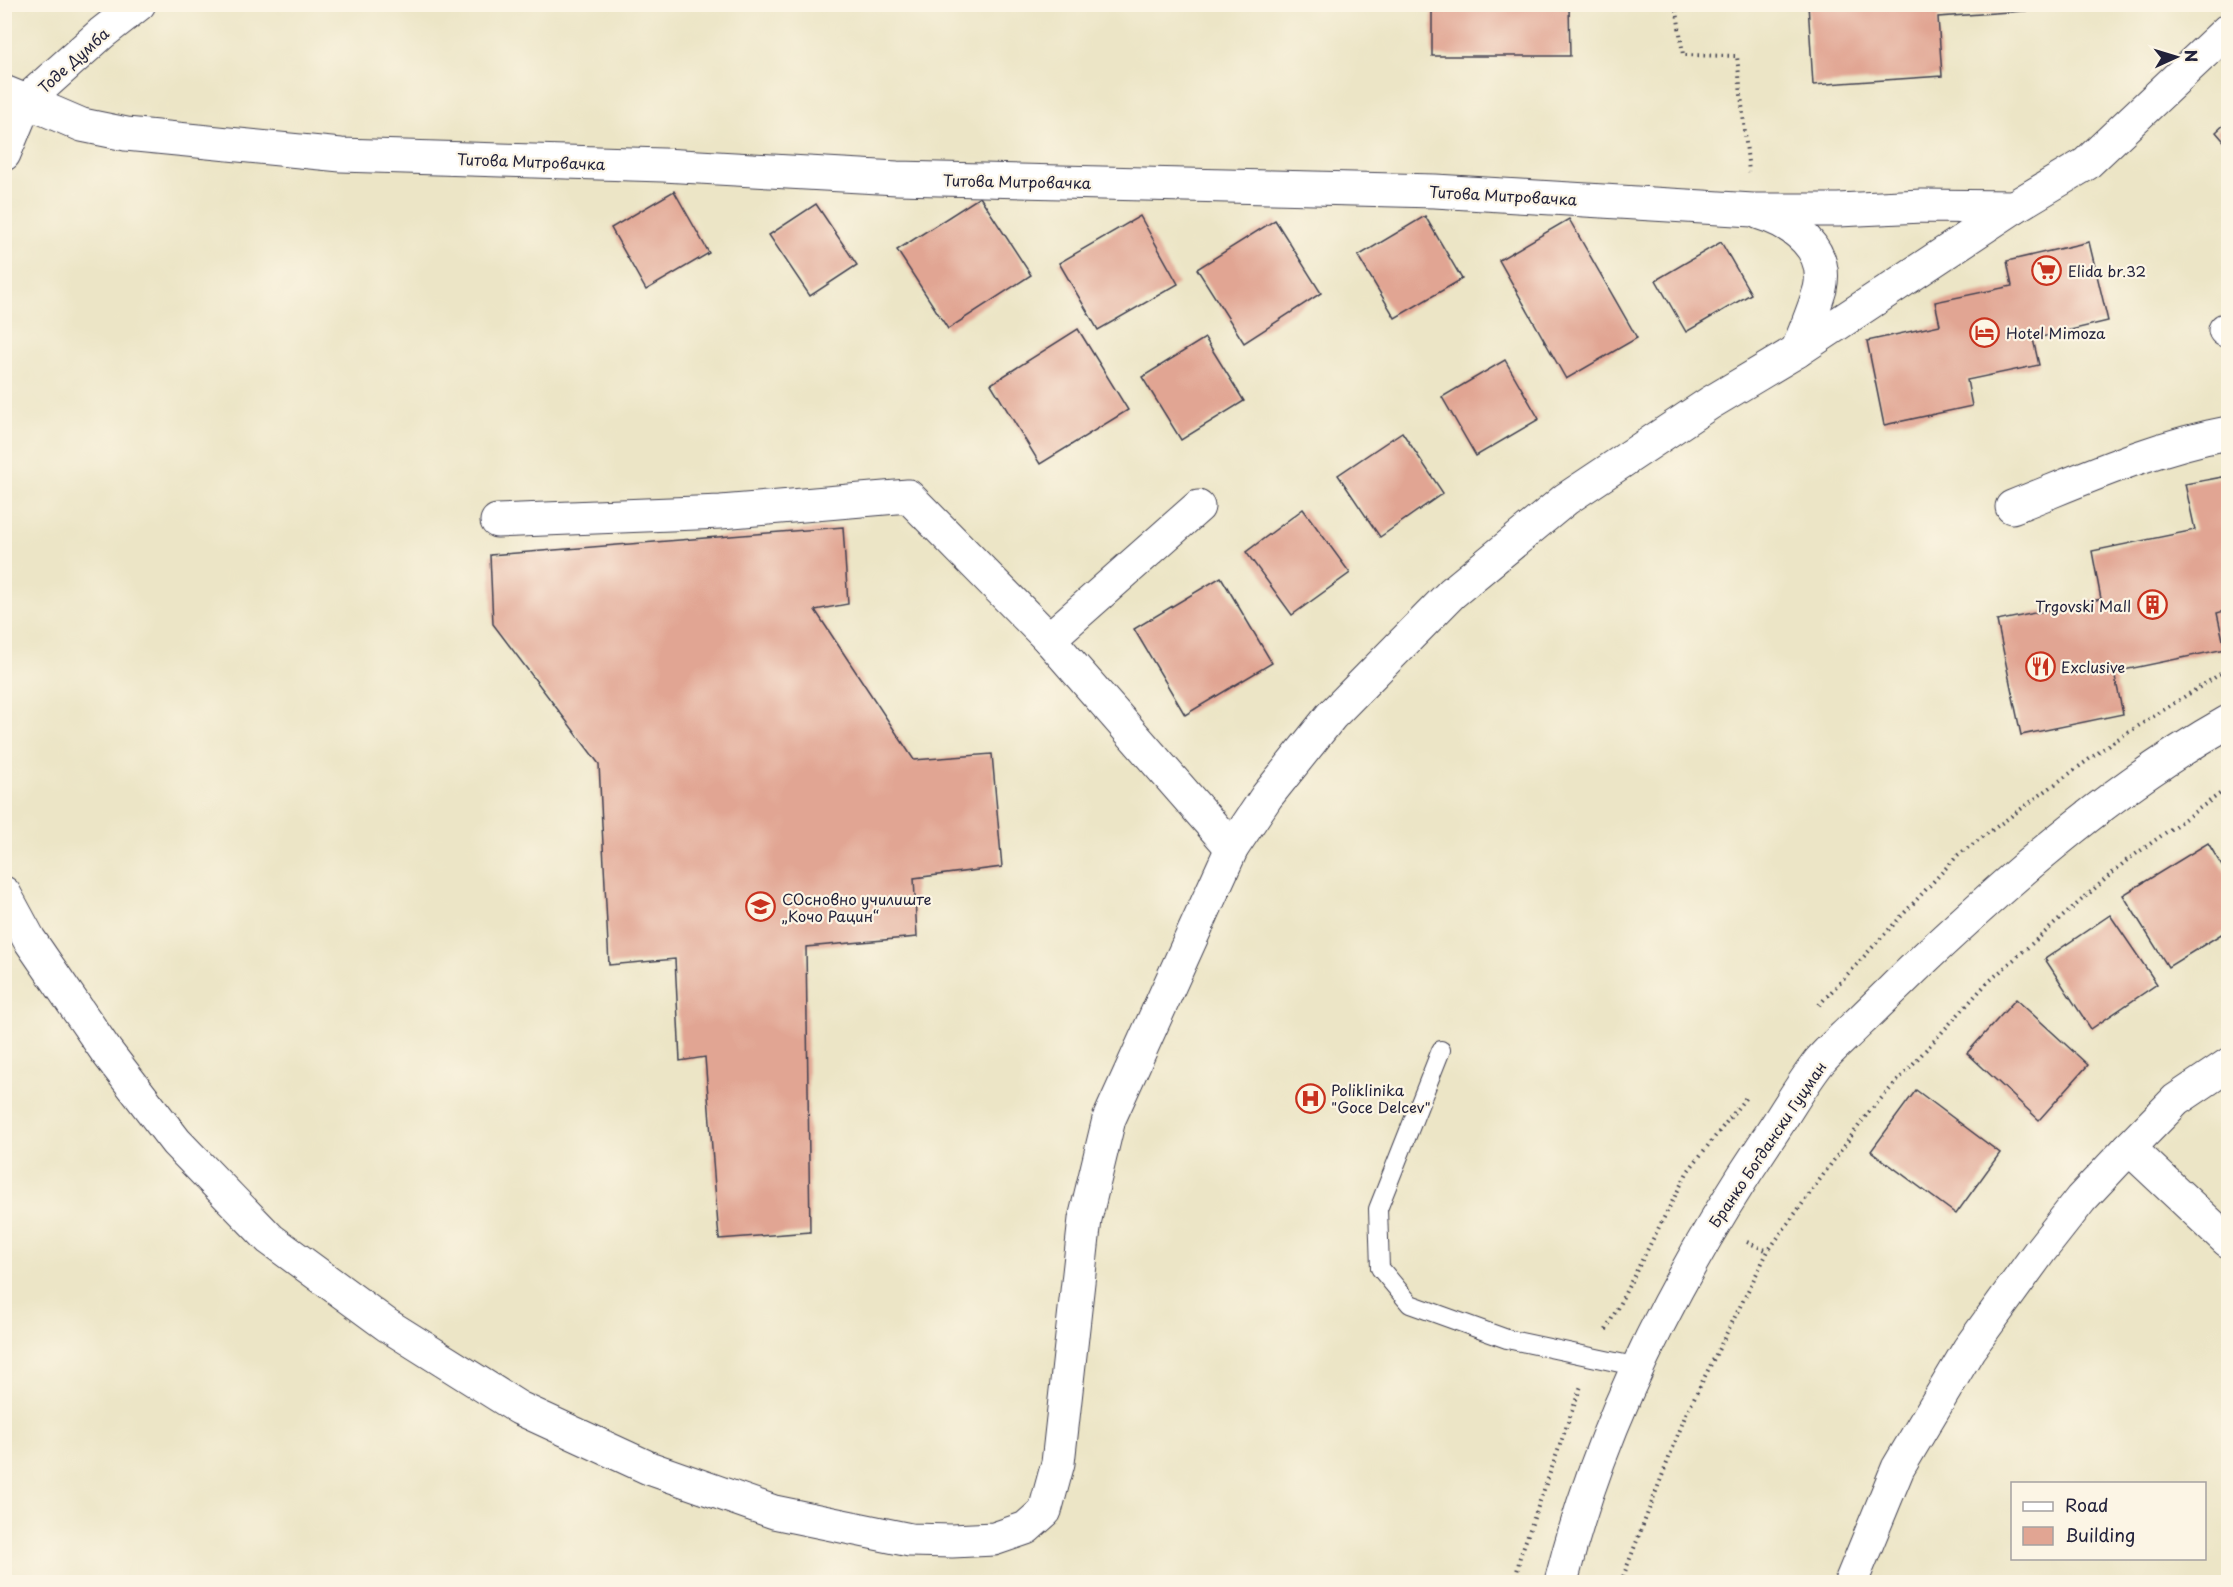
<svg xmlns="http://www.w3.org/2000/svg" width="2233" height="1587" font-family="'Playpen Sans',sans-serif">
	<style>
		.building { fill: #e1a593 }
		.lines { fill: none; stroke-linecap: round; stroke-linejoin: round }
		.lane-casing { stroke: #403f50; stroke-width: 20 }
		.street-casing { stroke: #403f50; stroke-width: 35 }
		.path { stroke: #403f50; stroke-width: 4; stroke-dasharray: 1.5 4.5; stroke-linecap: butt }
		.lane { stroke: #fff; stroke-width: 18 }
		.street { stroke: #fff; stroke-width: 33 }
		.labels { text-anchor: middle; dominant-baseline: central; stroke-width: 4.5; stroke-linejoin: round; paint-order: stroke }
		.street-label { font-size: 15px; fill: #22223b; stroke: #fcf5e5 }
		.poi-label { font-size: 15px; fill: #22223b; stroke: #fcf5e5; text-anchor: start }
	</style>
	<rect width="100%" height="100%" fill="#fcf5e5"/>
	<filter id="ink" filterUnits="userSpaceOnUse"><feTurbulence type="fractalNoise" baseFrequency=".0167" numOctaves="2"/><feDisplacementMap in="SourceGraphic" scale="12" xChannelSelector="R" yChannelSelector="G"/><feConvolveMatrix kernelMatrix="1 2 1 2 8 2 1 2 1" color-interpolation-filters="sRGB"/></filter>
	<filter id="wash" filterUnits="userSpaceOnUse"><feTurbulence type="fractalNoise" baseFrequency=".008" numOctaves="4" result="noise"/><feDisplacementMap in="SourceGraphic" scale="24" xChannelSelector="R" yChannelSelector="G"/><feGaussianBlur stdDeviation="1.35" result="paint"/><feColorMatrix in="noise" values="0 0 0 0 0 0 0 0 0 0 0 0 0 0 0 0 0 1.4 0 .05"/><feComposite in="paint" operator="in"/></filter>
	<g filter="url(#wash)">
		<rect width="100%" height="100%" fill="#ece5c6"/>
		<g id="blocks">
			<g class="building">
				<rect x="994" y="4" width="149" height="3"/>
				<polygon points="1432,4 1569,4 1570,56 1432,56"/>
				<polygon points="1808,4 2066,4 2067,8 1938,17 1942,76 1813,85"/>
				<polygon points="2228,121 2228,146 2216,132"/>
				<polygon points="674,191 709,253 646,290 611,228"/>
				<polygon points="980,197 1031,275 948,329 897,250"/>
				<polygon points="816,204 857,265 810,296 769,235"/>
				<polygon points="1140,216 1178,284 1098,330 1059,263"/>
				<polygon points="1425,216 1462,279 1395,318 1358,256"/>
				<polygon points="1569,219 1637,338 1566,379 1499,260"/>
				<polygon points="1275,220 1321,293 1244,343 1197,269"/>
				<polygon points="1721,242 1751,294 1686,332 1656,280"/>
				<polygon points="2089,242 2108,321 2033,339 2039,365 1967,380 1972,406 1884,425 1867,341 1940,325 1935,302 2012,286 2007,261"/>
				<polygon points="1078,329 1128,410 1040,464 991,384"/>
				<polygon points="1205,338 1244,401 1181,440 1142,377"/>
				<polygon points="1505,360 1539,419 1476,456 1442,397"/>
				<polygon points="1402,432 1443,493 1380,537 1338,475"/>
				<polygon points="2228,476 2228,610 2217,613 2225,649 2114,672 2123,714 2021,735 1997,621 2101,599 2092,551 2195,530 2185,484"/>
				<polygon points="1303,509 1350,573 1292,615 1246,552"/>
				<polygon points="843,527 848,604 815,610 914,760 992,754 1002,867 914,878 917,937 806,947 810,1232 719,1239 705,1057 680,1061 675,959 609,965 599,764 493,624 490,555"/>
				<polygon points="1221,577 1272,663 1185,715 1134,629"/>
				<polygon points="2208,843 2228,876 2228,930 2168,967 2123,895"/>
				<polygon points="2110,915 2157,984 2091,1029 2045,959"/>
				<polygon points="2016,999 2088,1065 2039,1120 1967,1053"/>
				<polygon points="1916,1090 2000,1153 1956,1214 1871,1151"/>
			</g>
		</g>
	</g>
	<g filter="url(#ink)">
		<use href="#blocks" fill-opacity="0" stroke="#403f50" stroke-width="1.5"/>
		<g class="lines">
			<defs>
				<polyline id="lane" points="1441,1050 1378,1209 1380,1268 1410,1304 1507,1339 1639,1367"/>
				<g id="street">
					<polyline points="4,92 26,101 102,33 139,4"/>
					<polyline points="4,154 26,101 82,125 126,134 341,155 663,165 897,178 1435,191 1753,210 1838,210 1922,206 2014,207"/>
					<path d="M1760 213C1793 223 1829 249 1820 289 1814 310 1805 331 1797 351"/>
					<polyline points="2225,330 2228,331"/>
					<path d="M2012 507C2083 479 2153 447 2228 433"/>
					<polyline points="497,521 721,512 908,496 1049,639 1232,848"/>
					<polyline points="1049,639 1198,507"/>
					<polyline points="4,893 29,939 106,1051 176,1142 270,1239 387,1325 519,1408 649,1468 774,1512 910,1540 952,1541 994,1539 1026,1528 1045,1511 1058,1463 1085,1219 1109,1119 1232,848 1267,796 1331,716 1452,593 1566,499 1710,403 1797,351 2014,207 2086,164 2228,30"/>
					<polyline points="2129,1148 2176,1100 2228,1065"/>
					<path d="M1561 1582C1600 1424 1678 1272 1769 1137 1786 1112 1801 1085 1819 1062 1830 1049 1843 1038 1855 1026 1879 1003 1903 979 1927 956 2020 869 2118 784 2228 722"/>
					<polyline points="1851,1582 1898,1468 1969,1349 2040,1251 2081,1199 2129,1148 2228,1241"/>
				</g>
			</defs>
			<use href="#lane" class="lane-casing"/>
			<use href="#street" class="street-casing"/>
			<g class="path">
				<polyline points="1676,4 1683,55 1737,56 1749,172"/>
				<polyline points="1819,1005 1958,855 2110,744 2228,669"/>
				<polyline points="1747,1242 1768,1251"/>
				<polyline points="1606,1330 1688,1171 1747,1096"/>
				<polyline points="1515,1582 1520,1557 1581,1386"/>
				<polyline points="1621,1582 1686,1414 1768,1251 1868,1113 1986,984 2126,861 2228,788"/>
			</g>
			<use href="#lane" class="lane"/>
			<use href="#street" class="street"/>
		</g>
	</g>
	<defs>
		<symbol id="supermarket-ring" viewBox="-11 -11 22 22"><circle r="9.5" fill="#fcf5e5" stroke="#c8321e" stroke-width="1.5"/><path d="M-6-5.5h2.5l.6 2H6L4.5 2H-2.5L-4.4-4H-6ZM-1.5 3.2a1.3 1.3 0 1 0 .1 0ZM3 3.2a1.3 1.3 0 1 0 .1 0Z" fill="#c8321e"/></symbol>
		<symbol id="hotel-ring" viewBox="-11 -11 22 22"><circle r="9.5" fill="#fcf5e5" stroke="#c8321e" stroke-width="1.5"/><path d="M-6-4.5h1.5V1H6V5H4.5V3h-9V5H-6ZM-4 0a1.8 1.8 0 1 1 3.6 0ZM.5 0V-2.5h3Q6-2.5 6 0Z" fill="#c8321e"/></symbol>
		<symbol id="building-ring" viewBox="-11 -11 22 22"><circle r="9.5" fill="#fcf5e5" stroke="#c8321e" stroke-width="1.5"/><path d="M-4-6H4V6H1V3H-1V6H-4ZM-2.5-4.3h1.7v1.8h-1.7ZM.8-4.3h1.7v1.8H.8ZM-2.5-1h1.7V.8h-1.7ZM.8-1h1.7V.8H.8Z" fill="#c8321e"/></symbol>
		<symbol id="restaurant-ring" viewBox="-11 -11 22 22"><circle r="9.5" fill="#fcf5e5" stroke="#c8321e" stroke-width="1.5"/><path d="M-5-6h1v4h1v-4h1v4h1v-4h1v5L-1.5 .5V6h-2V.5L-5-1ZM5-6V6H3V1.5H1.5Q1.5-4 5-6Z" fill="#c8321e"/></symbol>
		<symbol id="school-ring" viewBox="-11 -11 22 22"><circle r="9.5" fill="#fcf5e5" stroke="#c8321e" stroke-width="1.5"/><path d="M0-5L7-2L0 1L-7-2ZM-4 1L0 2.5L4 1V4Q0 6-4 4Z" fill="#c8321e"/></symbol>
		<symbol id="hospital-ring" viewBox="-11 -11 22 22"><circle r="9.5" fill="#fcf5e5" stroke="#c8321e" stroke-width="1.5"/><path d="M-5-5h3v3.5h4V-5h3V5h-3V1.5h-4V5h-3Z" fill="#c8321e"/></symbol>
	</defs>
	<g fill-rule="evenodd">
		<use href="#supermarket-ring" x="2030" y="254" width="33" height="33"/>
		<use href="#hotel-ring" x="1968" y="316" width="33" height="33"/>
		<use href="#building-ring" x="2136" y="588" width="33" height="33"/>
		<use href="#restaurant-ring" x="2024" y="650" width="33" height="33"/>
		<use href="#school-ring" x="744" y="890" width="33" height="33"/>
		<use href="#hospital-ring" x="1294" y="1082" width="33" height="33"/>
	</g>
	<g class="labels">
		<g class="street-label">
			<text transform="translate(73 60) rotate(-42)">Тоде Думба</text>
			<text transform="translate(531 161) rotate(2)">Титова Митровачка</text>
			<text transform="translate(1017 181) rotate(1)">Титова Митровачка</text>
			<text transform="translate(1503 195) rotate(3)">Титова Митровачка</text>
			<text transform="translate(1767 1144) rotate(-56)">Бранко Богдански Гуцман</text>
		</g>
		<g class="poi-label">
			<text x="2068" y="270">Elida br.32</text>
			<text x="2006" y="332">Hotel Mimoza</text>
			<text x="2131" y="605" text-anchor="end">Trgovski Mall</text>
			<text x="2061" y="666">Exclusive</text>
			<text x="782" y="898">СОсновно училиште<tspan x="782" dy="17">„Кочо Рацин“</tspan></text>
			<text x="1331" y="1089">Poliklinika<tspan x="1331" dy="17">"Goce Delcev"</tspan></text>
		</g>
	</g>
	<rect width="2233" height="1587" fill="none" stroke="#fcf5e5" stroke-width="24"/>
	<rect x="2011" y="1482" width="195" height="78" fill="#fcf5e5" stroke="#a5a1a1" stroke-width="1.5"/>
	<rect x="2023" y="1502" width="30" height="9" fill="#ffffff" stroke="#a5a1a1" stroke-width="1.5"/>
	<text x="2065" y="1512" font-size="18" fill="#22223b">Road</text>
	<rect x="2023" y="1527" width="30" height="18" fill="#e1a593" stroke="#a5a1a1" stroke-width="1.5"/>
	<text x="2065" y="1542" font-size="18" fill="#22223b">Building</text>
	<g transform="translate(2176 57) rotate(86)" stroke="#fcf5e5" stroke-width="4.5" paint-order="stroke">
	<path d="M0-4.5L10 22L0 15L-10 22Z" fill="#22223b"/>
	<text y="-9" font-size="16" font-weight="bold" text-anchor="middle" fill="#22223b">N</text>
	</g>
</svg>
